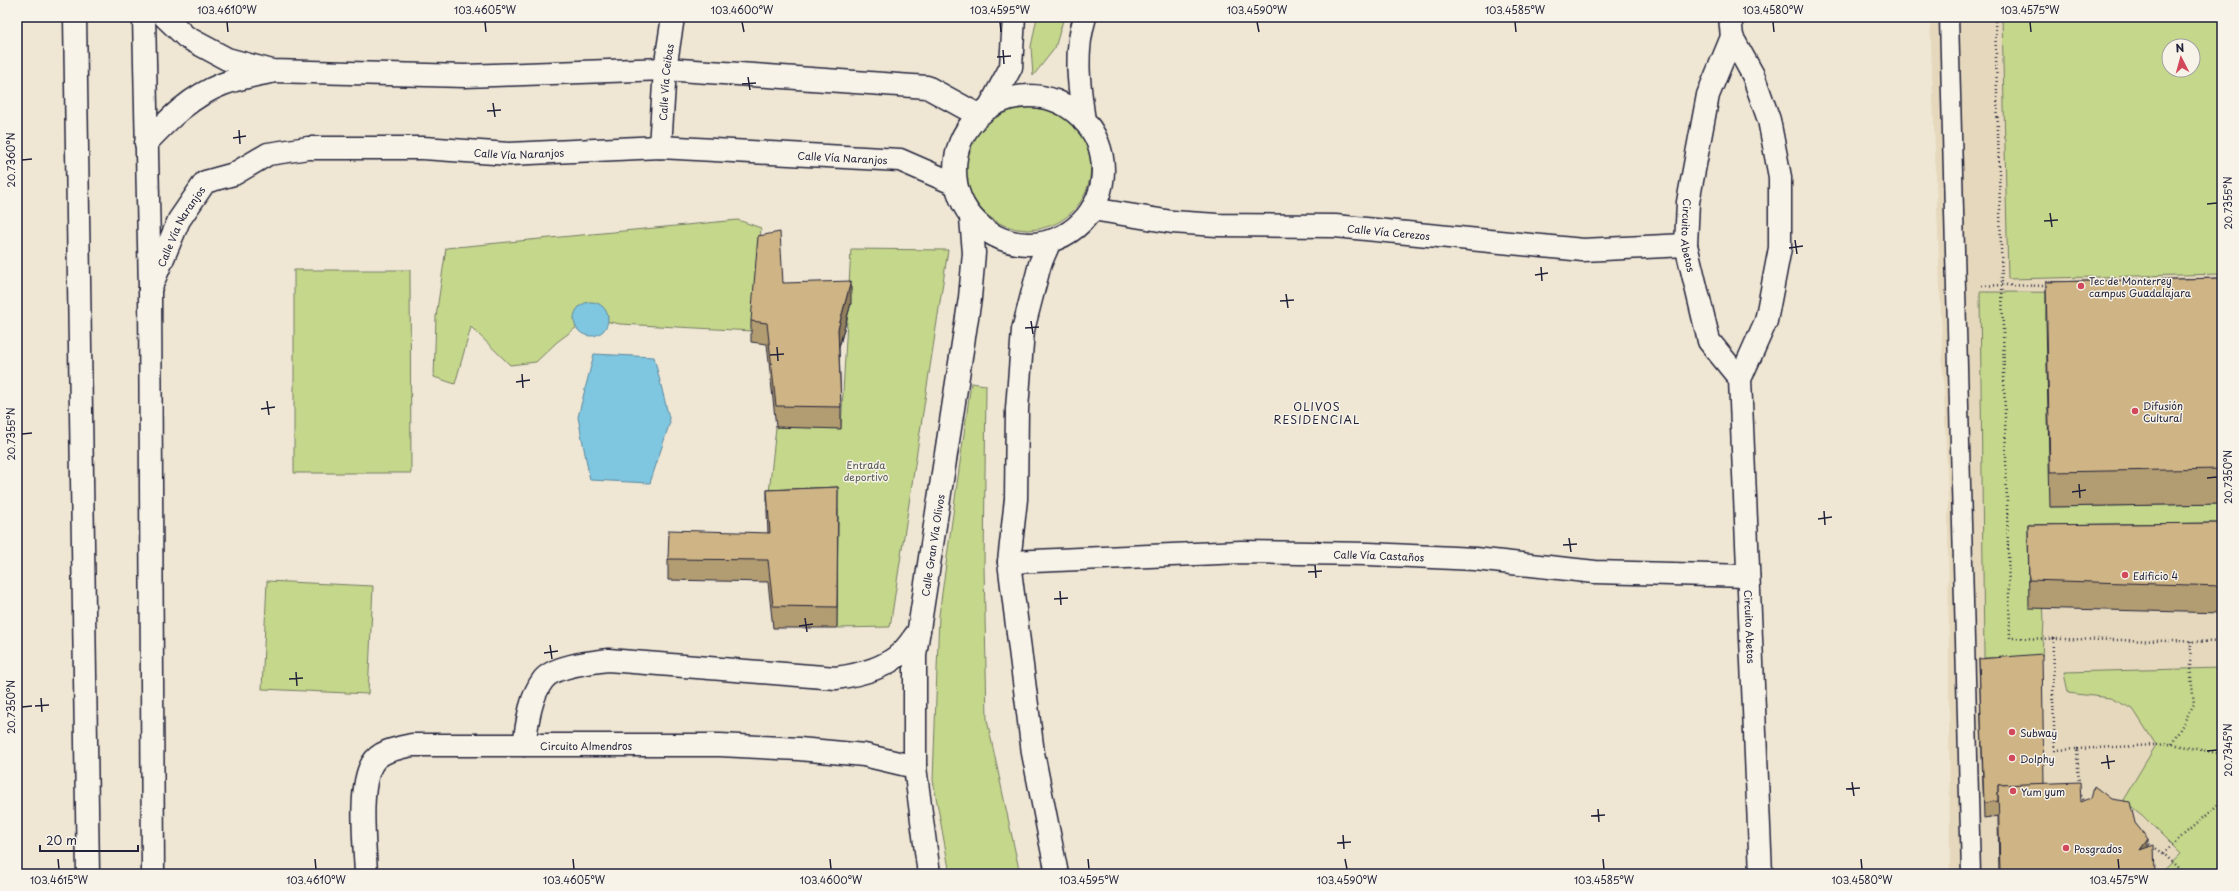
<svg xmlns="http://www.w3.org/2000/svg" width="2239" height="891" font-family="'Playpen Sans',sans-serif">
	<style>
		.built { fill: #e5d8bc; fill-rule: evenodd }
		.green { fill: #c5d78b; stroke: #747c63; fill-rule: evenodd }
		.water { fill: #7fc7e0; stroke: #5a859e }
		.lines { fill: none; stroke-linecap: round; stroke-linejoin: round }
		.lane-casing { stroke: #22223b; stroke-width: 21 }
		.street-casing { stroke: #22223b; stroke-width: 25 }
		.path { stroke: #22223b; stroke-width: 2.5; stroke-dasharray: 1 3; stroke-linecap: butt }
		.lane { stroke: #f7f3e8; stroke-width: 18 }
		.street { stroke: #f7f3e8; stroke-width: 22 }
		.wall { fill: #b29c72; stroke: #22223b }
		.shaded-wall { fill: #917f5d; stroke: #22223b }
		.building { fill: #cfb585; stroke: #22223b }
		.ticks { fill: none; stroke: #22223b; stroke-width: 1.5 }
		.poi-dot { fill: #d1495b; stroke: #f7f3e8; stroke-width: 1.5 }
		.labels { text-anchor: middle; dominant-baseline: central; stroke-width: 3; stroke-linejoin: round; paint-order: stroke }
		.street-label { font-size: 10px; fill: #22223b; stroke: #f7f3e8 }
		.poi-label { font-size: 10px; fill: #22223b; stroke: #f7f3e8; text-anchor: start }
		.park-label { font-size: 10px; fill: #535853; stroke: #f7f3e8 }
		.neighbourhood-label { font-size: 11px; letter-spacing: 1px; fill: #22223b; stroke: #f7f3e8 }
		.neatline { fill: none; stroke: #22223b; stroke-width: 1.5 }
		.ticks-label { font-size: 10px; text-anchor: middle; fill: #22223b }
	</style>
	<rect width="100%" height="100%" fill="#efe7d4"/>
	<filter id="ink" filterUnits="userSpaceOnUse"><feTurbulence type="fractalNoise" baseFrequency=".025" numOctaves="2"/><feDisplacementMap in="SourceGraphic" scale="8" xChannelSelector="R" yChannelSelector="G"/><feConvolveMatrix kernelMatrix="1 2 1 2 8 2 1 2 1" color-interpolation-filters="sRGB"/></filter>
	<g filter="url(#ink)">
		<path class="built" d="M1930 17H2222V874H1950L1948 502ZM2169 46H2193V70H2169Z"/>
		<g class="green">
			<polygon points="1037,17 1064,17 1055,48 1033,76 1031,47"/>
			<path d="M2002 17H2222V274L2008 279ZM2169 46H2193V70H2169Z"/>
			<circle cx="1028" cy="167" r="63"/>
			<polygon points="738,220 761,228 753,331 620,324 589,318 557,342 536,362 510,365 471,327 455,384 434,377 436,317 446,248"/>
			<polygon points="851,249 948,250 890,627 837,628 838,509 767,512 776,427 841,428"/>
			<polygon points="294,270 410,270 411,473 294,473"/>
			<polygon points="1980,292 2222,293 2050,507 2222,504 2222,551 2041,554 2044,621 2042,656 1984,658"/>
			<polygon points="971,383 986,385 984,565 987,720 1020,874 950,874 933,780 939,615"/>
			<polygon points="267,581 373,586 368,694 262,689"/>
			<polygon points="2222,668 2222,874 2160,874 2181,854 2142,815 2123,800 2156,745 2133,709 2110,698 2068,693 2064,672"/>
		</g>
		<g class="water">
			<circle cx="591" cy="319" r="17"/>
			<polygon points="594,354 654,357 670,422 650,483 590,480 578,417"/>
		</g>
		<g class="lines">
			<defs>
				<polyline id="lane" points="1949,17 1971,874"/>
				<g id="street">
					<polyline points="75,17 88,874"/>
					<polyline points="144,17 150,289 153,874"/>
					<polyline points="165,17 186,37 227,59 272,71 465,76 665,69 927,87 978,115"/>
					<path id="s1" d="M1730 17 1732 37 1753 75 1769 120 1780 177V248L1766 321 1740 379 1761 874"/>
					<path id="s2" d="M1732 37 1708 95 1688 202 1686 245 1709 341 1740 379"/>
					<circle cx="1029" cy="170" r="74"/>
					<polyline points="990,106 1011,67 1014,17"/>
					<path d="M1084 121C1079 85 1074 52 1085 17"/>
					<path d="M146 143C169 119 191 96 223 84 238 78 255 75 271 72"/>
					<path id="s3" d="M660 147 665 69 673 17"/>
					<path id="s4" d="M1092 209 1172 222 1217 225 1335 226 1583 250 1686 245"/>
					<polyline points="1050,241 1040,264 1023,330 1017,409 1016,499 1009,562 1033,753 1057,874"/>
					<path id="s5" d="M150 289 179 220 205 182 234 174 268 154 308 148H423L509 154 660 147 900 160 955 184"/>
					<path id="s6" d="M1009 562 1241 552 1369 554 1475 559 1595 572 1748 576"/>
					<path d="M524 745C527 725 530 697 543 680 553 666 592 662 608 660L836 678C858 675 884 669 901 653 908 647 913 638 919 631"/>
					<path id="s7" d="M366 874C365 846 358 788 372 764 379 751 398 748 412 745H720L799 749 864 755 915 767"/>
					<path id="s8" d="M929 874 915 767V655L970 298 974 253 971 218"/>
				</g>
			</defs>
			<use href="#lane" class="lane-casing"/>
			<use href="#street" class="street-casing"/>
			<g class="path">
				<polyline points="1995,17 2002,285 2047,286"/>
				<polyline points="1982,286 2002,285 2010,638 2222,642"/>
				<polyline points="2054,638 2053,699 2055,750 2077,749 2079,785"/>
				<polyline points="2172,744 2194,704 2190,667 2191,641"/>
				<polyline points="2077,749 2172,744 2222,754"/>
				<polyline points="2079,792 2086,804"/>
				<polyline points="2146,842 2163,853 2184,874"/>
				<polyline points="2163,853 2222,801"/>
			</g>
			<use href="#lane" class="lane"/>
			<use href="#street" class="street"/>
		</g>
		<g class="wall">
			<polygon points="2222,278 2222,504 2050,507 2046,317 2046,282"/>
			<polygon points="783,283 851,303 839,348 841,407 841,429 776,427 767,344 751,342 751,321"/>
			<polygon points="838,487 837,628 773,628 768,582 668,580 668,559 768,533 767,512 767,490"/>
			<polygon points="2222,523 2222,613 2029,608 2028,525"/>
			<polygon points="1979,659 2044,784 2081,802 2135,823 2148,847 2155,874 1999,874 1998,816 1984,818"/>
		</g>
		<g class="shaded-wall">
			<polygon points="851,281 851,303 838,351 838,329"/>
			<polygon points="2148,839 2148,874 2140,850"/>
		</g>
		<g class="building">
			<polygon points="780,232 783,283 851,281 838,329 841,407 776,406 767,323 751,321 758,236"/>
			<polygon points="2222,278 2222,469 2050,472 2046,282"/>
			<polygon points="838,487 837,607 773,606 768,560 668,559 669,530 770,533 767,490"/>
			<polygon points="2222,523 2222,586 2029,580 2028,525"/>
			<polygon points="2042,654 2044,784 1998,785 1998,801 1984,803 1979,659"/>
			<polygon points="2080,782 2081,802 2091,798 2094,786 2111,799 2130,802 2135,823 2148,839 2140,850 2154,845 2155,874 2000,874 1998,785"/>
		</g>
	</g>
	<path class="ticks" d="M227 22 228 32M485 22 486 32M742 22 744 32M1000 22 1001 32M1257 22 1259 32M1515 22 1516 32M1773 22 1774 32M2030 22 2031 32M1003 50 1004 64M997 57 1011 56M748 77 750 90M742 84 756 83M493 103 495 117M487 111 501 110M239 130 240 144M233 138 246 136M22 160 32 159M2207 204 2217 203M2050 213 2052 227M2044 221 2058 220M1795 240 1797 254M1789 248 1803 246M1541 267 1542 281M1535 275 1548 273M1286 294 1288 308M1280 301 1294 300M1031 321 1033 334M1025 328 1039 327M777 347 778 361M770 355 784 354M522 374 523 388M516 382 530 380M267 401 269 415M261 409 275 407M22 434 32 433M2207 478 2217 477M2079 484 2080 498M2072 492 2086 490M1824 511 1825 525M1818 519 1832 517M1569 538 1571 552M1563 545 1577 544M1315 565 1316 578M1308 572 1322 571M1060 591 1061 605M1054 599 1068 598M805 618 807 632M799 626 813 624M550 645 552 659M544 653 558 651M296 672 297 686M289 679 303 678M41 698 42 712M35 706 49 705M22 707 32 706M2207 751 2217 750M2107 755 2109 769M2101 763 2115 761M1852 782 1854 796M1846 789 1860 788M1598 809 1599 822M1591 816 1605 815M1343 835 1344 849M1337 843 1351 842M58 859 59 869M315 859 316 869M573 859 574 869M830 859 831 869M1088 859 1089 869M1345 859 1347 869M1603 859 1604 869M1861 859 1862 869M2118 859 2119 869"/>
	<g class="poi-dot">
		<circle cx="2081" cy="286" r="4"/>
		<circle cx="2135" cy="411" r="4"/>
		<circle cx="2125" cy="575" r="4"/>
		<circle cx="2012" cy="732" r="4"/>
		<circle cx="2012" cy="758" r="4"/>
		<circle cx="2013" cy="791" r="4"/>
		<circle cx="2066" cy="848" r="4"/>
	</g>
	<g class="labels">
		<g class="street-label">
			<text stroke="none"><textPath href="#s3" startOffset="65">Calle Vía Ceibas</textPath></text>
			<text stroke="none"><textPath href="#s5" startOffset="442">Calle Vía Naranjos</textPath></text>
			<text stroke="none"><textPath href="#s5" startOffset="766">Calle Vía Naranjos</textPath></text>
			<text stroke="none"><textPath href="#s5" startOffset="70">Calle Vía Naranjos</textPath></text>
			<text stroke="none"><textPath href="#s4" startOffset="298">Calle Vía Cerezos</textPath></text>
			<text stroke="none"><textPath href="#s2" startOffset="205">Circuito Abetos</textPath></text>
			<text stroke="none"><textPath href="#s8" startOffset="331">Calle Gran Vía Olivos</textPath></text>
			<text stroke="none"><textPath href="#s6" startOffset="370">Calle Vía Castaños</textPath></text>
			<text stroke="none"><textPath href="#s1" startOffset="626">Circuito Abetos</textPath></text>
			<text stroke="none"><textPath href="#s7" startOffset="331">Circuito Almendros</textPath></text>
		</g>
		<g class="poi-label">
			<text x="2089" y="280">Tec de Monterrey<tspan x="2089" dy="12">campus Guadalajara</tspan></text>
			<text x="2143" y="405">Difusión<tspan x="2143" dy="12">Cultural</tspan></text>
			<text x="2133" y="575">Edificio 4</text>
			<text x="2020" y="732">Subway</text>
			<text x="2020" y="758">Dolphy</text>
			<text x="2021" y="791">Yum yum</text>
			<text x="2074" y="848">Posgrados</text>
		</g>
		<g class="park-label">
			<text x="866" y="464">Entrada<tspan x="866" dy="12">deportivo</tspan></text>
		</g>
		<g class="neighbourhood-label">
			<text x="1317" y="406">OLIVOS<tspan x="1317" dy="13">RESIDENCIAL</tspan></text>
		</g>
	</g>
	<rect width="2239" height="891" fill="none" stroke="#f7f3e8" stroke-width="44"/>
	<g transform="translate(2181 58) rotate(354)"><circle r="19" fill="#f7f3e8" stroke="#a29fa3"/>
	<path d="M0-3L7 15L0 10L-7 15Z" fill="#d1495b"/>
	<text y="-6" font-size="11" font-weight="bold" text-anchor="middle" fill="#22223b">N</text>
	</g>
	<path d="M40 845v6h98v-6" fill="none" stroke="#22223b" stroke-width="2"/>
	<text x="46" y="845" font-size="12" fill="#22223b" stroke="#f7f3e8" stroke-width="3" paint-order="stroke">20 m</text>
	<rect x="22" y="22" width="2195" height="847" class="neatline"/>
	<g class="ticks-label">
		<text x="227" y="14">103.4610°W</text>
		<text x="485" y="14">103.4605°W</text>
		<text x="742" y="14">103.4600°W</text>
		<text x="1000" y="14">103.4595°W</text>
		<text x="1257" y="14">103.4590°W</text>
		<text x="1515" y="14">103.4585°W</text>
		<text x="1773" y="14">103.4580°W</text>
		<text x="2030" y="14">103.4575°W</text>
		<text transform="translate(11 160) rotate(-90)" y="4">20.7360°N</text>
		<text transform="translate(2228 203) rotate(-90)" y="4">20.7355°N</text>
		<text transform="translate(11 434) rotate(-90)" y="4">20.7355°N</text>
		<text transform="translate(2228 477) rotate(-90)" y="4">20.7350°N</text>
		<text transform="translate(11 707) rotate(-90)" y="4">20.7350°N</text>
		<text transform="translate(2228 750) rotate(-90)" y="4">20.7345°N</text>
		<text x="59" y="884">103.4615°W</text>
		<text x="316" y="884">103.4610°W</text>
		<text x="574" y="884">103.4605°W</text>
		<text x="831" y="884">103.4600°W</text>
		<text x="1089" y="884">103.4595°W</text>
		<text x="1347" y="884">103.4590°W</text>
		<text x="1604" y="884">103.4585°W</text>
		<text x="1862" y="884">103.4580°W</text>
		<text x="2119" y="884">103.4575°W</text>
	</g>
</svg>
